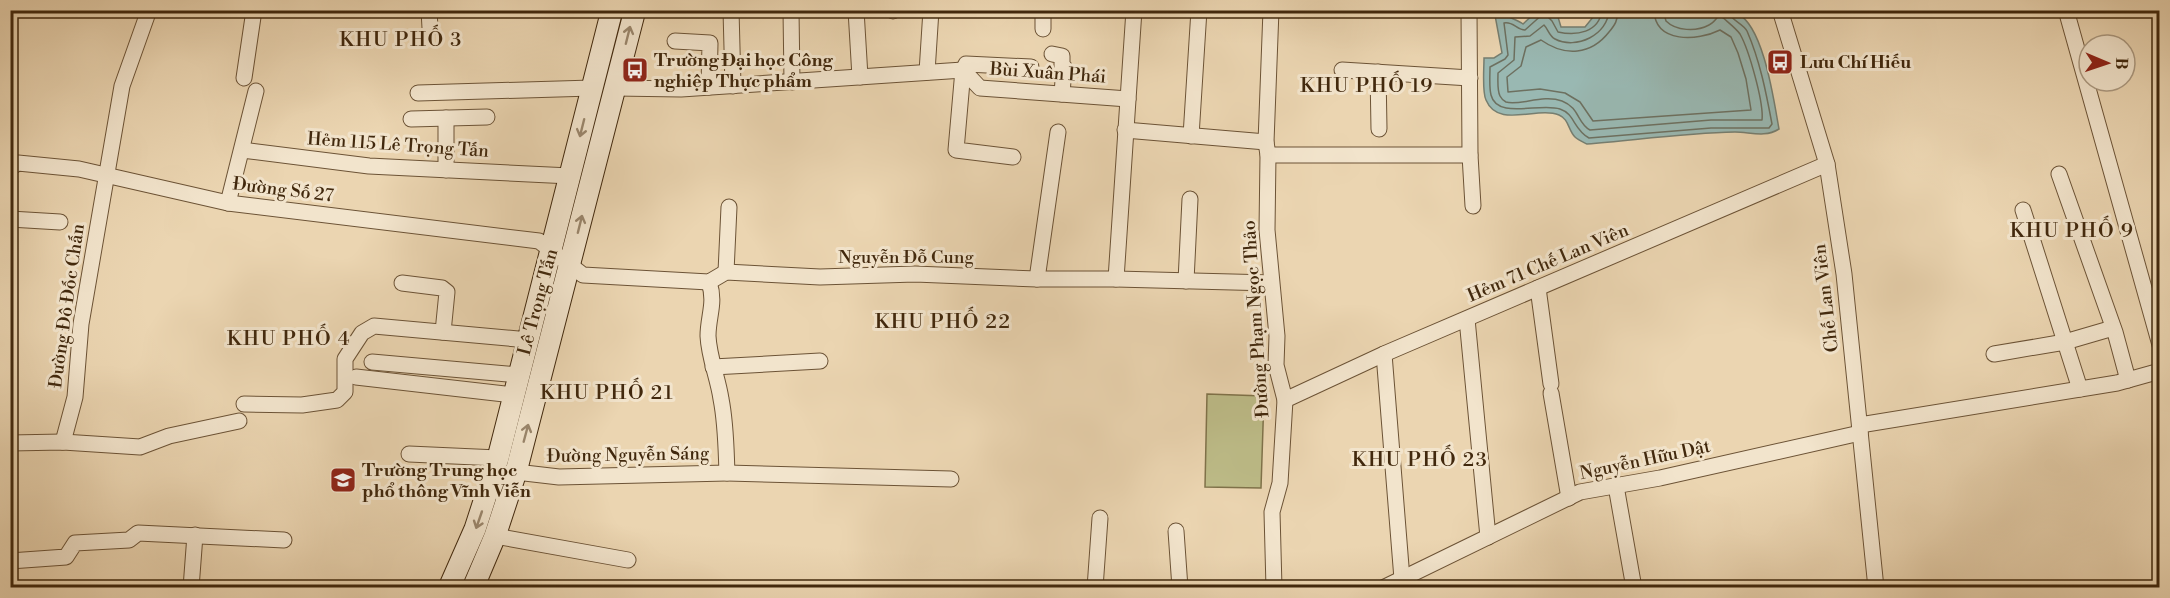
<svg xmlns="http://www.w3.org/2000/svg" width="2170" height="598" font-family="'Libre Bodoni',serif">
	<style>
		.green { fill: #bdbc88; stroke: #7f724a; stroke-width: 1.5 }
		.water { fill: #99b8b2; stroke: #767e70; stroke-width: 1.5 }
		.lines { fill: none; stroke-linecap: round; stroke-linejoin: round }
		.shore { stroke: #6d7060; stroke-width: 1.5 }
		.minor-casing { stroke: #6c5336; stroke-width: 17 }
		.secondary-casing { stroke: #41280d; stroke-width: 23 }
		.minor { stroke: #f2e4cc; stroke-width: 15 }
		.secondary { stroke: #f2e4cc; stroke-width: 21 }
		.oneway { stroke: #9a866c }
		.labels { text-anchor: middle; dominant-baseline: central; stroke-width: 6; stroke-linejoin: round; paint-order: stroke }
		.poi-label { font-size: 18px; font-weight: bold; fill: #41280d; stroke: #f2e4cc; text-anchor: start }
		.street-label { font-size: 18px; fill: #41280d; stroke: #f2e4cc }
		.neighbourhood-label { font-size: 20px; letter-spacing: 1.5px; fill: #41280d; stroke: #f2e4cc }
	</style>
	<rect width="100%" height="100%" fill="#ebd5b1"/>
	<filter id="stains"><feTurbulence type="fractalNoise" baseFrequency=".00333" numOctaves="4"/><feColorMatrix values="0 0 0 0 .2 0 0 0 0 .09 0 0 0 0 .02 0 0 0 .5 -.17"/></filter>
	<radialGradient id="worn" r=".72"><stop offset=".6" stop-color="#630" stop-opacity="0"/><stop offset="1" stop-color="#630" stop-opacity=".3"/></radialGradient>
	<polygon class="green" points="1207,394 1264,396 1261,488 1205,487"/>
	<path class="water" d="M1494 10 1501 11C1507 18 1516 19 1523 24L1537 11H1549L1558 17 1561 27H1585L1598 11C1620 10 1644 8 1667 10 1676 11 1684 17 1693 16 1708 14 1724 7 1738 14 1764 27 1774 102 1779 129 1765 138 1750 132 1735 132 1685 133 1636 140 1587 144 1583 142 1578 140 1575 137 1568 130 1569 119 1559 115 1537 106 1498 129 1486 100 1482 92 1484 69 1484 58H1494L1502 53Z"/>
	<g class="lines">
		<g class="shore">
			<path d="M1602 10C1599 33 1576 36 1558 32L1552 21 1544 13 1525 30C1517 30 1513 21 1504 23L1508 55 1505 59 1490 67C1490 76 1489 87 1491 95 1497 120 1541 102 1560 109 1575 114 1573 129 1589 138L1711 128H1769L1772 124C1766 92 1760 61 1747 31 1742 22 1730 21 1729 10"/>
			<path d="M1609 10C1608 35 1576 50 1555 39 1549 36 1548 29 1544 25L1530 36 1515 37 1514 60 1498 73C1498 79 1497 90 1500 96 1501 98 1504 101 1506 102 1520 106 1543 94 1562 101 1580 108 1577 123 1590 130L1711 120H1762C1764 103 1749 50 1740 34 1736 28 1725 20 1720 15 1716 18 1714 23 1709 25 1696 32 1676 31 1666 21L1663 10"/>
			<path d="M1618 10C1618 20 1615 25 1609 32 1591 55 1565 57 1541 40L1526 47 1521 66 1507 77 1508 92 1540 89 1565 93 1580 102 1593 121 1751 110 1746 79 1738 53 1731 37 1720 30C1698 41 1655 44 1654 10"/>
		</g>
		<defs>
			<g id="minor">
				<polyline points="429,10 430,28"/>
				<polyline points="731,10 733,86"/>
				<polyline points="791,10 792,82"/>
				<polyline points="856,10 860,77"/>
				<polyline points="1271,10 1266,142 1268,155 1267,230 1277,336 1276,365 1285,400 1280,483 1272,512 1274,588"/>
				<polyline points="1469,10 1470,155 1473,206"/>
				<polyline points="1780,10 1827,164 1844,274 1876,588"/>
				<polyline points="2066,10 2160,345"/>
				<polyline points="893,11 893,10"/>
				<polyline points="1043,29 1043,10"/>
				<polyline points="675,41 710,43 709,87"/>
				<polyline points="1052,54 1062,56 1062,66 1064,67 1062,94"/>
				<polyline points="1342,70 1470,78"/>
				<polyline points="927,72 931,10"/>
				<polyline points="1378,72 1379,129"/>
				<polyline points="244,78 253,17 250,10"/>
				<polyline points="615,88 681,89 963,70 980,88 1128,99"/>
				<polyline points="418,93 592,88"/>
				<polyline points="446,118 446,170"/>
				<polyline points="411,119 487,117"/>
				<polyline points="1125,130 1266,142"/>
				<polyline points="1191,136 1199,10"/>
				<polyline points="242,150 369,166 570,176"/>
				<polyline points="1268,155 1470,155"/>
				<polyline points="1013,157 956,150 963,70 966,64 1031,67"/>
				<polyline points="10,168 18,163 79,169 228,203 539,241 583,275 709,282 726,272 820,277 915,274 1037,279 1116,279 1271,283"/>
				<polyline points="2059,174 2115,332 2128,380"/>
				<polyline points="228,203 256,91"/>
				<polyline points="2023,210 2080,389"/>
				<polyline points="10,219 60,222"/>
				<polyline points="726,272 729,207"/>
				<polyline points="1037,279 1058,132"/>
				<polyline points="1116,279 1134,10"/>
				<polyline points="1186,281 1190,199"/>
				<polyline points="402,283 442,288 447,292 443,332"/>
				<polyline points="1538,288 1551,384"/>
				<polyline points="1467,319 1488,537"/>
				<polyline points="1384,354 1402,579"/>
				<polyline points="1994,354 2065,342 2113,328"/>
				<polyline points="372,362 518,375"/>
				<polyline points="713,367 820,361"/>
				<polyline points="356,377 513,395"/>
				<polyline points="1551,393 1569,498"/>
				<polyline points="1285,400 1384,354 1827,164"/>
				<polyline points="244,404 302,405 337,400 345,392 345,359 362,333 374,326 529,340"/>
				<polyline points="1860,425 2117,383 2160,371"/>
				<polyline points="63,442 75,397 81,324 122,86 149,10"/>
				<polyline points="10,443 63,442 140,447 169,436 239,421"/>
				<polyline points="409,454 498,458"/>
				<path d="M516 472 559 477 727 473C726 449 726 424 721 399 718 378 709 358 708 336 708 316 716 303 709 282"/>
				<polyline points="727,473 951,479"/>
				<polyline points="1616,486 1634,588"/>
				<polyline points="1176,531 1180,588"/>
				<polyline points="495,536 628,560"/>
				<polyline points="10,561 66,557 75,543 129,540 138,533 284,540"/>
				<polyline points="191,588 195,535"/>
				<polyline points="1095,588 1100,518"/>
				<polyline points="1383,588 1580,492 1660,478 1860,433"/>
			</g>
			<g id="secondary">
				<polyline points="449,588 475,529 498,458 612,10"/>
				<polyline points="473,588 495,536 516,472 635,10"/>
			</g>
		</defs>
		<use href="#minor" class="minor-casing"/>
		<use href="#secondary" class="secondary-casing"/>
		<use href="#minor" class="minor"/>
		<use href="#secondary" class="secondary"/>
	</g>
	<defs><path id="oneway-shaft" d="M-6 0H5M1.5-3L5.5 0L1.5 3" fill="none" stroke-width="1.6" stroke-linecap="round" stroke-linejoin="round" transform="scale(1.5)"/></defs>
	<g class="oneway">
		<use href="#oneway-shaft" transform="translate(628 35) rotate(-76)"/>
		<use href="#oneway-shaft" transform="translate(582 128) rotate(104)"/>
		<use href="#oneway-shaft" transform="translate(580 224) rotate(-76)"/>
		<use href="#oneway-shaft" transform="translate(526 433) rotate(-75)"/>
		<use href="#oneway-shaft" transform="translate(479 520) rotate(109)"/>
	</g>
	<defs>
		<symbol id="bus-square" viewBox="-11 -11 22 22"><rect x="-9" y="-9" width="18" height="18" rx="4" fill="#8f2418" stroke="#f2e4cc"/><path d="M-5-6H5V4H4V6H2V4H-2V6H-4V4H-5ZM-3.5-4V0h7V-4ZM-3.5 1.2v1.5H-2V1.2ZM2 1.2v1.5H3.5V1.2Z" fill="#fff"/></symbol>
		<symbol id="school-square" viewBox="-11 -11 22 22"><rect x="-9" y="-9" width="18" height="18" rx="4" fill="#8f2418" stroke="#f2e4cc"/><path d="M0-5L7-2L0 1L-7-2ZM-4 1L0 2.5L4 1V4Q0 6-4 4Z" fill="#fff"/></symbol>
	</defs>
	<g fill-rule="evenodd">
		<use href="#bus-square" x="1765" y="47" width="30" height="30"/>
		<use href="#bus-square" x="620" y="55" width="30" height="30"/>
		<use href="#school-square" x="328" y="465" width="30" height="30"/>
	</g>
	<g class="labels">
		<g class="poi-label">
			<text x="654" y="60">Trường Đại học Công<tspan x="654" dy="21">nghiệp Thực phẩm</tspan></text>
			<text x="1800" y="62">Lưu Chí Hiếu</text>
			<text x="362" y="470">Trường Trung học<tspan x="362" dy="21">phổ thông Vĩnh Viễn</tspan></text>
		</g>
		<g class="street-label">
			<text transform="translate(1048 73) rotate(4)">Bùi Xuân Phái</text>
			<text transform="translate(398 145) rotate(4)">Hẻm 115 Lê Trọng Tấn</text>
			<text transform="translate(283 190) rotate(7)">Đường Số 27</text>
			<text x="906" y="257">Nguyễn Đỗ Cung</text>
			<text transform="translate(1548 263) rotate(-23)">Hẻm 71 Chế Lan Viên</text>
			<text transform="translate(1826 298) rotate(-97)">Chế Lan Viên</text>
			<text transform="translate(538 302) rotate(-75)">Lê Trọng Tấn</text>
			<text transform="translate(67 306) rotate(-82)">Đường Đô Đốc Chấn</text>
			<text transform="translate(1256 319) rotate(-94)">Đường Phạm Ngọc Thảo</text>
			<text transform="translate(628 455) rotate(-1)">Đường Nguyễn Sáng</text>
			<text transform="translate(1645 460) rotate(-12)">Nguyễn Hữu Dật</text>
		</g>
		<g class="neighbourhood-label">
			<text x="401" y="40">KHU PHỐ 3</text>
			<text x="1367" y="86">KHU PHỐ 19</text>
			<text x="2072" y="231">KHU PHỐ 9</text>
			<text x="943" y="322">KHU PHỐ 22</text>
			<text x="289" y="339">KHU PHỐ 4</text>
			<text x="607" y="393">KHU PHỐ 21</text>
			<text x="1420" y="460">KHU PHỐ 23</text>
		</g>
	</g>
	<rect width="2170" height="598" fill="none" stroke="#ebd5b1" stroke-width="36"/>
	<rect x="12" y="12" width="2146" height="574" fill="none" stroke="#41280d" stroke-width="3"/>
	<rect x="18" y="18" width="2134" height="562" fill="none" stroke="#41280d" stroke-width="1.5"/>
	<g transform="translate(2107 63) rotate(92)"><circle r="28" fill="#f2e4cc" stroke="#ab9980" stroke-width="1.5"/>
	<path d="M0-4.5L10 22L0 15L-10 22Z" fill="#8f2418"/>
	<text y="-9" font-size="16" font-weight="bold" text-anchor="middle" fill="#41280d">B</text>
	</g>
	<rect width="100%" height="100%" filter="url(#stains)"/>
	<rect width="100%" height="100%" fill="url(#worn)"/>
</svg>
